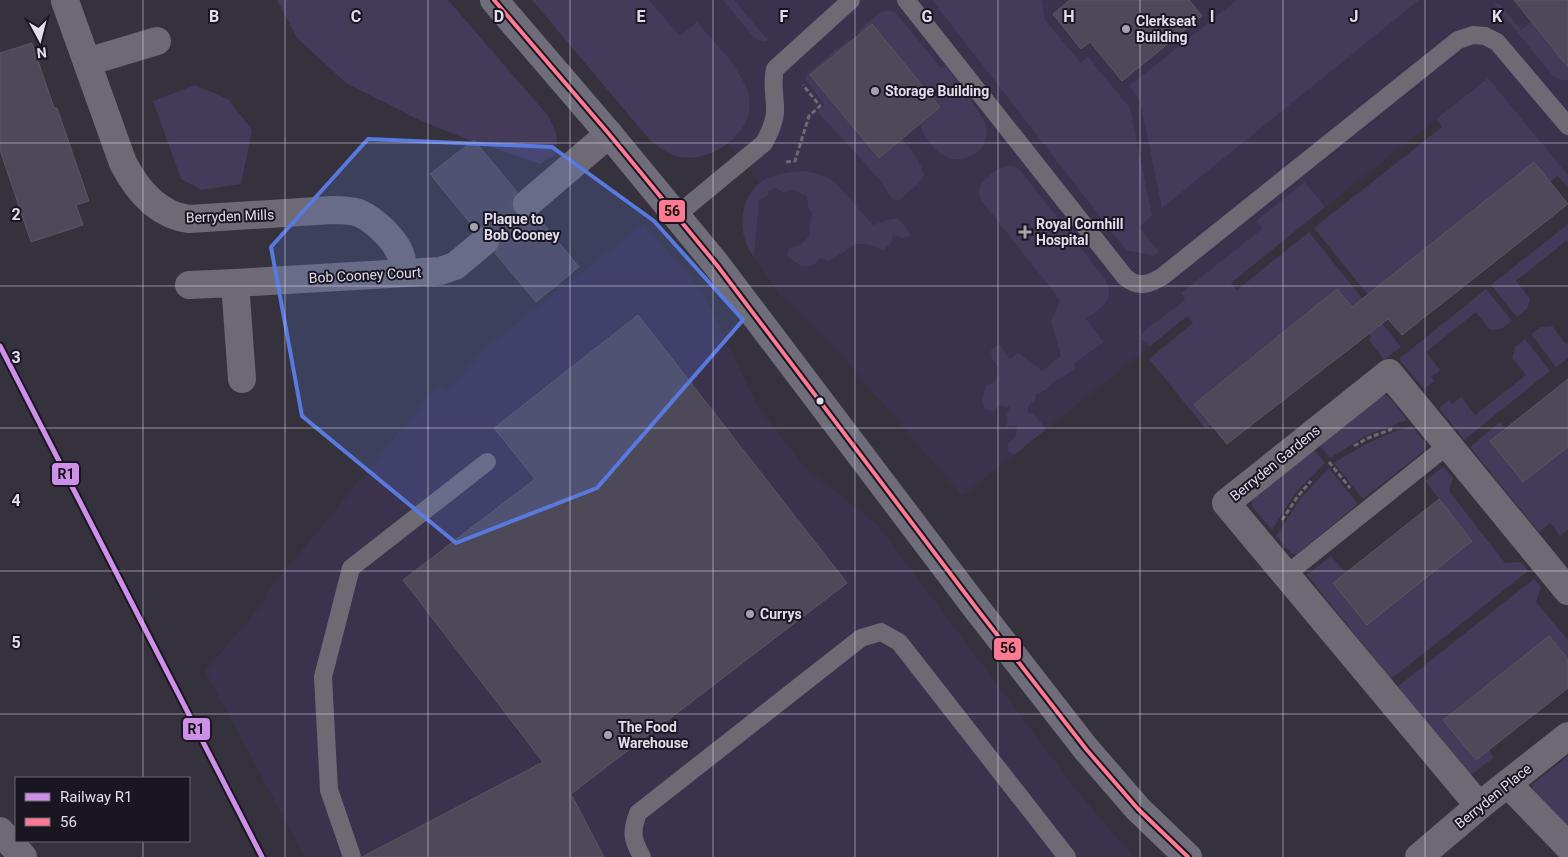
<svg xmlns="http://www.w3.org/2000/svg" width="1568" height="857" font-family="Roboto,sans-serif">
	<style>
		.built { fill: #3b324e }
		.green { fill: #443a5a }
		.building { fill: #4e4959; stroke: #595660 }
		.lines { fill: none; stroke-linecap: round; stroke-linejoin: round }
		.street-tunnel { stroke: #4f4c58; stroke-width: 28; stroke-dasharray: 28 14; stroke-linecap: butt }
		.path { stroke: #6c6973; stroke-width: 3; stroke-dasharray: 5 2.5; stroke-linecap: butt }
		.lane { stroke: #6d6a74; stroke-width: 18 }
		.street { stroke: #6d6a74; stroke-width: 28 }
		.secondary { stroke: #706d7a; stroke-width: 28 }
		.bus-1-casing { stroke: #1a1621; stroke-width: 8 }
		.bus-1 { stroke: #fe7a93; stroke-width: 4 }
		.rail-1-casing { stroke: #1a1621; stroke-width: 9 }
		.rail-1 { stroke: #ce8fe9; stroke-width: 5 }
		.marked { fill: #5879de; fill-opacity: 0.2; stroke: #5879de; stroke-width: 4; stroke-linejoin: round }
		.grid { fill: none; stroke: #e1ddec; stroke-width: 1; stroke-opacity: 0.55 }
		.poi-dot { fill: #a5a1af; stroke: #1a1621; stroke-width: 2 }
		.bus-dot { fill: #e1ddec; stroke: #1a1621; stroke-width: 2 }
		.labels { text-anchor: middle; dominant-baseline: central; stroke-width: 4; stroke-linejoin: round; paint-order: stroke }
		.poi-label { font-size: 14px; font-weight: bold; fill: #e1ddec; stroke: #1a1621; text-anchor: start }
		.street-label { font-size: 14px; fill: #e1ddec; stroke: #1a1621 }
		.grid-label { font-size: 16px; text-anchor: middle; font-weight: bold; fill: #e1ddec; stroke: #1a1621; stroke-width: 4; stroke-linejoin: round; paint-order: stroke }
		.line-badge { stroke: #1a1621; stroke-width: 2 }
		.pale-badge-label { font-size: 14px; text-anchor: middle; font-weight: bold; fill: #111 }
	</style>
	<rect width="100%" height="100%" fill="#35323e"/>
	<g class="built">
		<polygon points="532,0 1568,0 1568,188 1481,83 962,496 847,362 780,295 754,257 760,183 728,143 650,140"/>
		<polygon points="644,224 703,292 757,405 807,470 876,523 1074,787 1133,857 305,857 205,671 267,598 265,595 438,385 447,391 487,347"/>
	</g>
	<g class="green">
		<polygon points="277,0 448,0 549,117 557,135 556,154 540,164 464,138 419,120 346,83 297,38"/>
		<path d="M532 0H649L680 36 697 22C714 42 745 72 749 98 755 133 712 163 680 157 668 155 659 147 650 140Z"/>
		<polygon points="723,0 734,0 768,40 764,42 755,39"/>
		<polygon points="932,0 1042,0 1045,20 1081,63 1088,57 1130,108 1152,216 1139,227 1159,252 1154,256 1126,250"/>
		<polygon points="1237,0 1419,0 1162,208 1140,100 1129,86"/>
		<polygon points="1494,4 1500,4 1521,30 1532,22 1568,67 1568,80 1562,80 1553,76"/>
		<path d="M889 10 896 13 941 68 946 66C956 81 981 110 986 127 991 150 965 165 946 157 933 151 924 136 920 124L940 107 872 25 859 34V30L879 13Z"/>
		<path d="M849 39 852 40 810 75 879 158 902 139C912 149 921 162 924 176L920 182 898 201 892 199 879 179 818 112 825 105 805 79 807 74Z"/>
		<polygon points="1488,78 1568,175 1568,188 1558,176 1550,182 1534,162 1368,295 1314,228 1442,127 1436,119"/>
		<polygon points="195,85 228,99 252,130 241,184 201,190 181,179 153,101"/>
		<path d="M1007 166H1014L1020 170 1105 279C1117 301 1101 307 1086 319L1104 342 1075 363V368L1063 377 1054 381 1046 390 1036 394 1035 400 1028 406V412L1034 414 1046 429 1014 455 1008 451V444L1016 435 1017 426H1007V414L1010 407 999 405 994 412 985 409 982 398 987 385 994 383 999 373 998 366 992 359 991 350 999 345 1010 359 1018 353 1042 371 1061 356 1051 322 1060 300 981 200C980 196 978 192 979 188 981 181 1000 166 1007 166Z"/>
		<path d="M803 171C815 173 825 175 835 182L873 225 891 219 898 218 911 235 902 238 893 235 892 241 884 250 867 244H856L829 261 820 258 814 265 802 267 787 256 790 248 800 245 810 236V224L812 213 808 207 807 196 792 190 784 193 776 188 768 191 769 194 759 200 754 257C736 235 738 193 766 179 778 173 790 172 803 171Z"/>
		<polygon points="1305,182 1325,207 1231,283 1237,290 1309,232 1401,347 1384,360 1369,340 1371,337 1368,333 1371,330 1337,289 1194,403 1211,425 1206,429 1149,359 1193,323 1187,316 1149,347 1148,343 1140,339 1146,329 1183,302 1185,298 1181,293 1262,229 1256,221"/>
		<polygon points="1568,224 1568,243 1566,241 1516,281 1530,299 1527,309 1517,317 1491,285"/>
		<polygon points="1486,289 1512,321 1501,329 1490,330 1476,312 1426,352 1440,370 1431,377 1434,381 1424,389 1399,359"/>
		<polygon points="1552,326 1566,344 1568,342 1568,358 1556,367 1531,334 1541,327"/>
		<polygon points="1525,339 1550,371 1464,440 1439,408 1449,400 1452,404 1461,397 1475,415 1526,375 1512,358 1515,347"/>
		<polygon points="1381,395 1388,396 1407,420 1367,435 1330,458 1319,445"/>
		<polygon points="1500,422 1505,428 1490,441 1523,482 1568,446 1568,529 1560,536 1550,523 1539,532 1470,447"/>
		<path d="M1412 426 1426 444 1425 450 1363 499 1334 463C1359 447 1384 434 1412 426Z"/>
		<polygon points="1314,450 1325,463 1295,493 1272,530 1252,506 1252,500"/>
		<polygon points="1443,467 1453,478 1449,491 1505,563 1521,562 1528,571 1391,679 1307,575 1331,556 1346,573 1367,624 1472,541 1425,481"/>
		<polygon points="1329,468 1358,504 1297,554 1291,553 1276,536 1301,498"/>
		<polygon points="1534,579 1541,587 1536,602 1568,640 1568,659 1549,636 1443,719 1476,760 1489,750 1494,757 1470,776 1397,687"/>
		<polygon points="1568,756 1568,827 1532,788 1533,784"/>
	</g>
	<g class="building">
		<polygon points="1070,0 1189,0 1202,16 1122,81 1090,42 1081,49 1053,14"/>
		<polygon points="1514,0 1568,0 1568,67"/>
		<polygon points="872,24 940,107 879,158 810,75"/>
		<polygon points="32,43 54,108 57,108 89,201 76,205 83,225 31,242 0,150 0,53"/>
		<polygon points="474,140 517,192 512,199 512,207 515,214 522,219 530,219 537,216 579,267 536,302 495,253 500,246 500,238 497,231 490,226 482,226 475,229 430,174"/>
		<polygon points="1534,162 1568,204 1402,335 1388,319 1227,444 1194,404 1337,289 1352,307"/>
		<polygon points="638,315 847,583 571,794 604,857 362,857 543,762 403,580 535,479 494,428"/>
		<polygon points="1568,379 1568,447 1523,482 1490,441"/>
		<polygon points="1439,499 1472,541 1367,625 1333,583"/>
		<polygon points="1549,636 1568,659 1568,688 1476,760 1443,720"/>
	</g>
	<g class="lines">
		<polyline class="street-tunnel" points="485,241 527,204"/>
		<g class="path">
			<polyline points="786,162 795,161 809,116 820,106 803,85"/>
			<polyline points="1354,446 1368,438 1392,429"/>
			<polyline points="1329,462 1350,488"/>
			<polyline points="1282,520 1298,496 1311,481"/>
		</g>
		<g class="lane">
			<path d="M906 0 1125 277C1138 288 1149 285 1163 276L1458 40 1473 35 1485 36 1497 42 1568 126"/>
			<path d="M677 215 764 143C769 134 774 123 775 113 776 99 771 84 775 69L851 0"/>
			<polyline points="1287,574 1448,445"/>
			<polyline points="352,857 329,790 323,677 351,568 487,462"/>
			<path d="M642 857C632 839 631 832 638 813L861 638 881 632 899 642 1067 857"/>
		</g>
		<g class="street">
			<path d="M65 1 123 163C137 190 157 215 189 219L332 210C341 210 350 210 359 213 375 220 400 243 402 261 402 265 402 270 401 273"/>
			<polyline points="87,62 157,41"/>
			<polyline points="527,204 609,134"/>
			<polyline points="189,285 235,283"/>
			<polyline points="242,379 235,283 440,271 455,266 485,241"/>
			<polyline points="1508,784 1568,846"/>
			<polyline points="1479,806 1226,503 1389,373 1568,591"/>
			<polyline points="0,831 23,857"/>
			<polyline points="1419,857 1479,806 1568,736"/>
		</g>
		<polyline class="secondary" points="494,0 609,134 716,264 977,609 1086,749 1138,809 1188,857"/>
		<defs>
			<polyline id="bus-1" points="494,0 609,134 716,264 977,609 1086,749 1138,809 1188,857"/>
		</defs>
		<use href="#bus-1" class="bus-1-casing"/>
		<use href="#bus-1" class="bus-1"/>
		<defs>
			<polyline id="rail-1" points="0,346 262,857"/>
		</defs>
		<use href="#rail-1" class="rail-1-casing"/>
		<use href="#rail-1" class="rail-1"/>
	</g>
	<path class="marked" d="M368 139 552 147 654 221 743 320 597 488 456 543 302 416 271 247Z"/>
	<path class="grid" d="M143 0V778M285 0V857M428 0V857M570 0V857M713 0V857M855 0V857M998 0V857M1140 0V857M1283 0V857M1425 0V857M0 143H1568M0 286H1568M0 428H1568M0 571H1568M0 714H1568M143 841V857"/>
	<g class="poi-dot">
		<circle cx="1126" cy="29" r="5"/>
		<circle cx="875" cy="91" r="5"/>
		<circle cx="474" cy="227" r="5"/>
		<path d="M1022.5 224.5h5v5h5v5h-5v5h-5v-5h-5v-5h5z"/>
		<circle cx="750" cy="614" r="5"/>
		<circle cx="608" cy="735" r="5"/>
	</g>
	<circle class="bus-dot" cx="820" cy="401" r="4.5"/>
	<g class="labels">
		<g class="poi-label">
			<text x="1136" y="21">Clerkseat<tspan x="1136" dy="16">Building</tspan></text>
			<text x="885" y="91">Storage Building</text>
			<text x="484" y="219">Plaque to<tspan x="484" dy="16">Bob Cooney</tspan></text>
			<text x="1036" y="224">Royal Cornhill<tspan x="1036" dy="16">Hospital</tspan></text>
			<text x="760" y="614">Currys</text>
			<text x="618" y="727">The Food<tspan x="618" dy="16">Warehouse</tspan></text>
		</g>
		<g class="street-label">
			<text transform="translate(230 216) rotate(-2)">Berryden Mills</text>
			<text transform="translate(365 275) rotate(-3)">Bob Cooney Court</text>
			<text transform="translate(1275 463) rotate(-39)">Berryden Gardens</text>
			<text transform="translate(1493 796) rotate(-39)">Berryden Place</text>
		</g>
	</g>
	<g class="grid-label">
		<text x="214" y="22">B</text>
		<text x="356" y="22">C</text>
		<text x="499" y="22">D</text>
		<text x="641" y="22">E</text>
		<text x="784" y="22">F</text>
		<text x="927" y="22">G</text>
		<text x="1069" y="22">H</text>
		<text x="1212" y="22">I</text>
		<text x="1354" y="22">J</text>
		<text x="1497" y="22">K</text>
		<text x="16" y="220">2</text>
		<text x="16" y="363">3</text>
		<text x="16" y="506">4</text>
		<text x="16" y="648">5</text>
	</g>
	<g class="line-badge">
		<rect x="658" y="199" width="28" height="24" rx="5" fill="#fe7a93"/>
		<rect x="51" y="462" width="29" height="24" rx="5" fill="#ce8fe9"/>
		<rect x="993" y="637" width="29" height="24" rx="5" fill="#fe7a93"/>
		<rect x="182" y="717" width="29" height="24" rx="5" fill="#ce8fe9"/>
	</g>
	<g class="pale-badge-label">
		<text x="672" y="216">56</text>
		<text x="66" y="479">R1</text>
		<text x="1008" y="653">56</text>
		<text x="196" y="734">R1</text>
	</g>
	<rect x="15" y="777" width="175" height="65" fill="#1a1621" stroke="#6a6672"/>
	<rect x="25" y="793" width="25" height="8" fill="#ce8fe9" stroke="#6a6672"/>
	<text x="60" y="802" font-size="15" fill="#e1ddec">Railway R1</text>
	<rect x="25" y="818" width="25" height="8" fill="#fe7a93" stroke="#6a6672"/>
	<text x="60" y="827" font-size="15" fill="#e1ddec">56</text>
	<g transform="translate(40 40) rotate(173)" stroke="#1a1621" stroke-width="4" paint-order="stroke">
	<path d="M0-4L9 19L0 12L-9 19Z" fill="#e1ddec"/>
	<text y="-8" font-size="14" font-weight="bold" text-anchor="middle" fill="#e1ddec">N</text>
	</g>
</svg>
